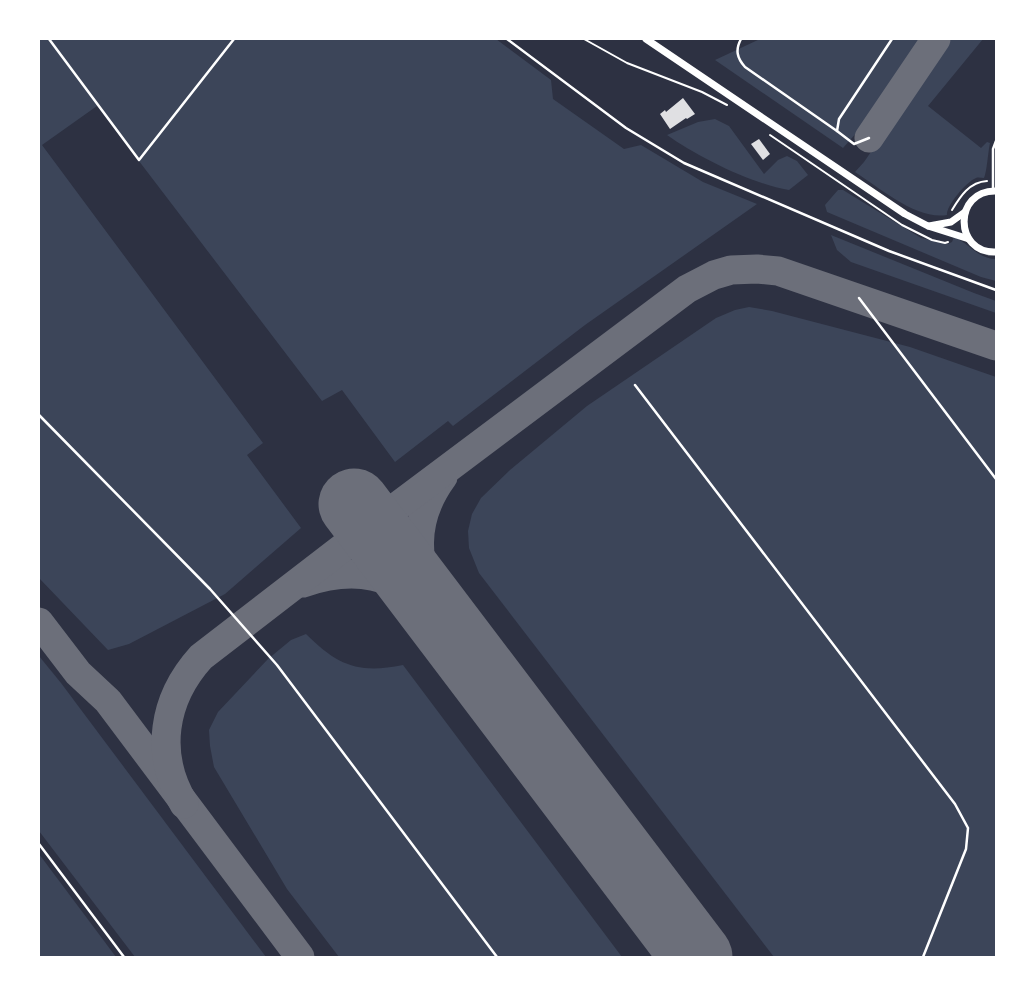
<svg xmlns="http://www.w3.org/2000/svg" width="1035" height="996" font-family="'Golos Text',sans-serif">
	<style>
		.green { fill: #3c4559 }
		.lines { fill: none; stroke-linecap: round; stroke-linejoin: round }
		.taxiway { stroke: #6c6f7a; stroke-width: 29 }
		.runway { stroke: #6c6f7a; stroke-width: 71 }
		.building { fill: #e0e0e3 }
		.path { stroke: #fff; stroke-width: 2 }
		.service { stroke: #fff; stroke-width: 2.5 }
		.secondary { stroke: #fff; stroke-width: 7 }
	</style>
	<rect width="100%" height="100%" fill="#2d3142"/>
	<g class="green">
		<polygon points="39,39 496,39 551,80 553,99 624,149 641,145 703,182 757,204 585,325 453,426 448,421 395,462 342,390 322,401 97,106 42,145 263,443 247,455 301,528 225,594 129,644 108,650 39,578"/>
		<polygon points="760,39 922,39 866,122 843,148 715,60"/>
		<path d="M949 39H983L928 106 981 148 987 142 990 143C988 152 987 172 984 178 981 178 978 177 976 178 966 182 946 206 947 215 916 220 880 188 855 172L864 162Z"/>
		<path d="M715 119 729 126 764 174 778 160 787 156 797 161 808 175 789 190C752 184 698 157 667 135L698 122Z"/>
		<path d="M838 190H843L921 238 948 244 952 242 954 237C970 244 978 259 996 259V281L981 277 827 212 825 205Z"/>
		<polygon points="831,235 974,293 996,301 996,313 851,262 837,250"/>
		<polygon points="749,307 772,311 910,347 996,377 996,957 774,957 479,573 469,548 468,531 472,514 481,498 510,470 587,406 716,318 735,310"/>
		<path d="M306 634C338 666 359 674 403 665L622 957H339L287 889 214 767 210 746 209 730 218 712 268 659 291 640Z"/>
		<polygon points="39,656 61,683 266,957 135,957 39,831"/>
		<polygon points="39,854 116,957 39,957"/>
	</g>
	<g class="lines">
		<g class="taxiway">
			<polyline points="869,138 936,39"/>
			<path d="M303 583C355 565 394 574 435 610"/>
			<path d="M435 610C416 562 410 522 443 477"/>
			<polyline points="39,622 78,673 108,701 300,957"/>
			<path d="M184 804C154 754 163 699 201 657L371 526 687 289 714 275 731 270 757 269 778 271 996 346"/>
		</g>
		<polyline class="runway" points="354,504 697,957"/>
	</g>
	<g class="building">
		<polygon points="683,98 695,114 687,119 686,118 670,129 660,114 665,110 666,112"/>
		<polygon points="759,139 770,154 763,160 751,144"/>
	</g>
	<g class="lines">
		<g class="path">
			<polyline points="584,39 627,63 702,92 727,105"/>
			<polyline points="770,135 902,225 932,240 945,243 948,242"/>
			<path d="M952 210C960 197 969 182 987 181"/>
		</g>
		<g class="service">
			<polyline points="49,39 139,160 234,39"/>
			<polyline points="507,39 626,128 684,163 889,251 996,290"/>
			<path d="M741 39C735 50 737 58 745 67L837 131"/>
			<polyline points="869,138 854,144 837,131 839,119 892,39"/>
			<polyline points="993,190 993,149 996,141"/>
			<polyline points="859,298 996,479"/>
			<polyline points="635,385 955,804 968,828 966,849 923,957"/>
			<polyline points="39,415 210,589 277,665 497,957"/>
			<polyline points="39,844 124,957"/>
		</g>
		<g class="secondary">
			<polyline points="646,39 905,214 928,226 969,239"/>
			<path d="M996 191C953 190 954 254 996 252"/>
			<polyline points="929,226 951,222 965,212"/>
		</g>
	</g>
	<rect width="1035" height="996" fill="none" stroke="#ffffff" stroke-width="80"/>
</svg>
